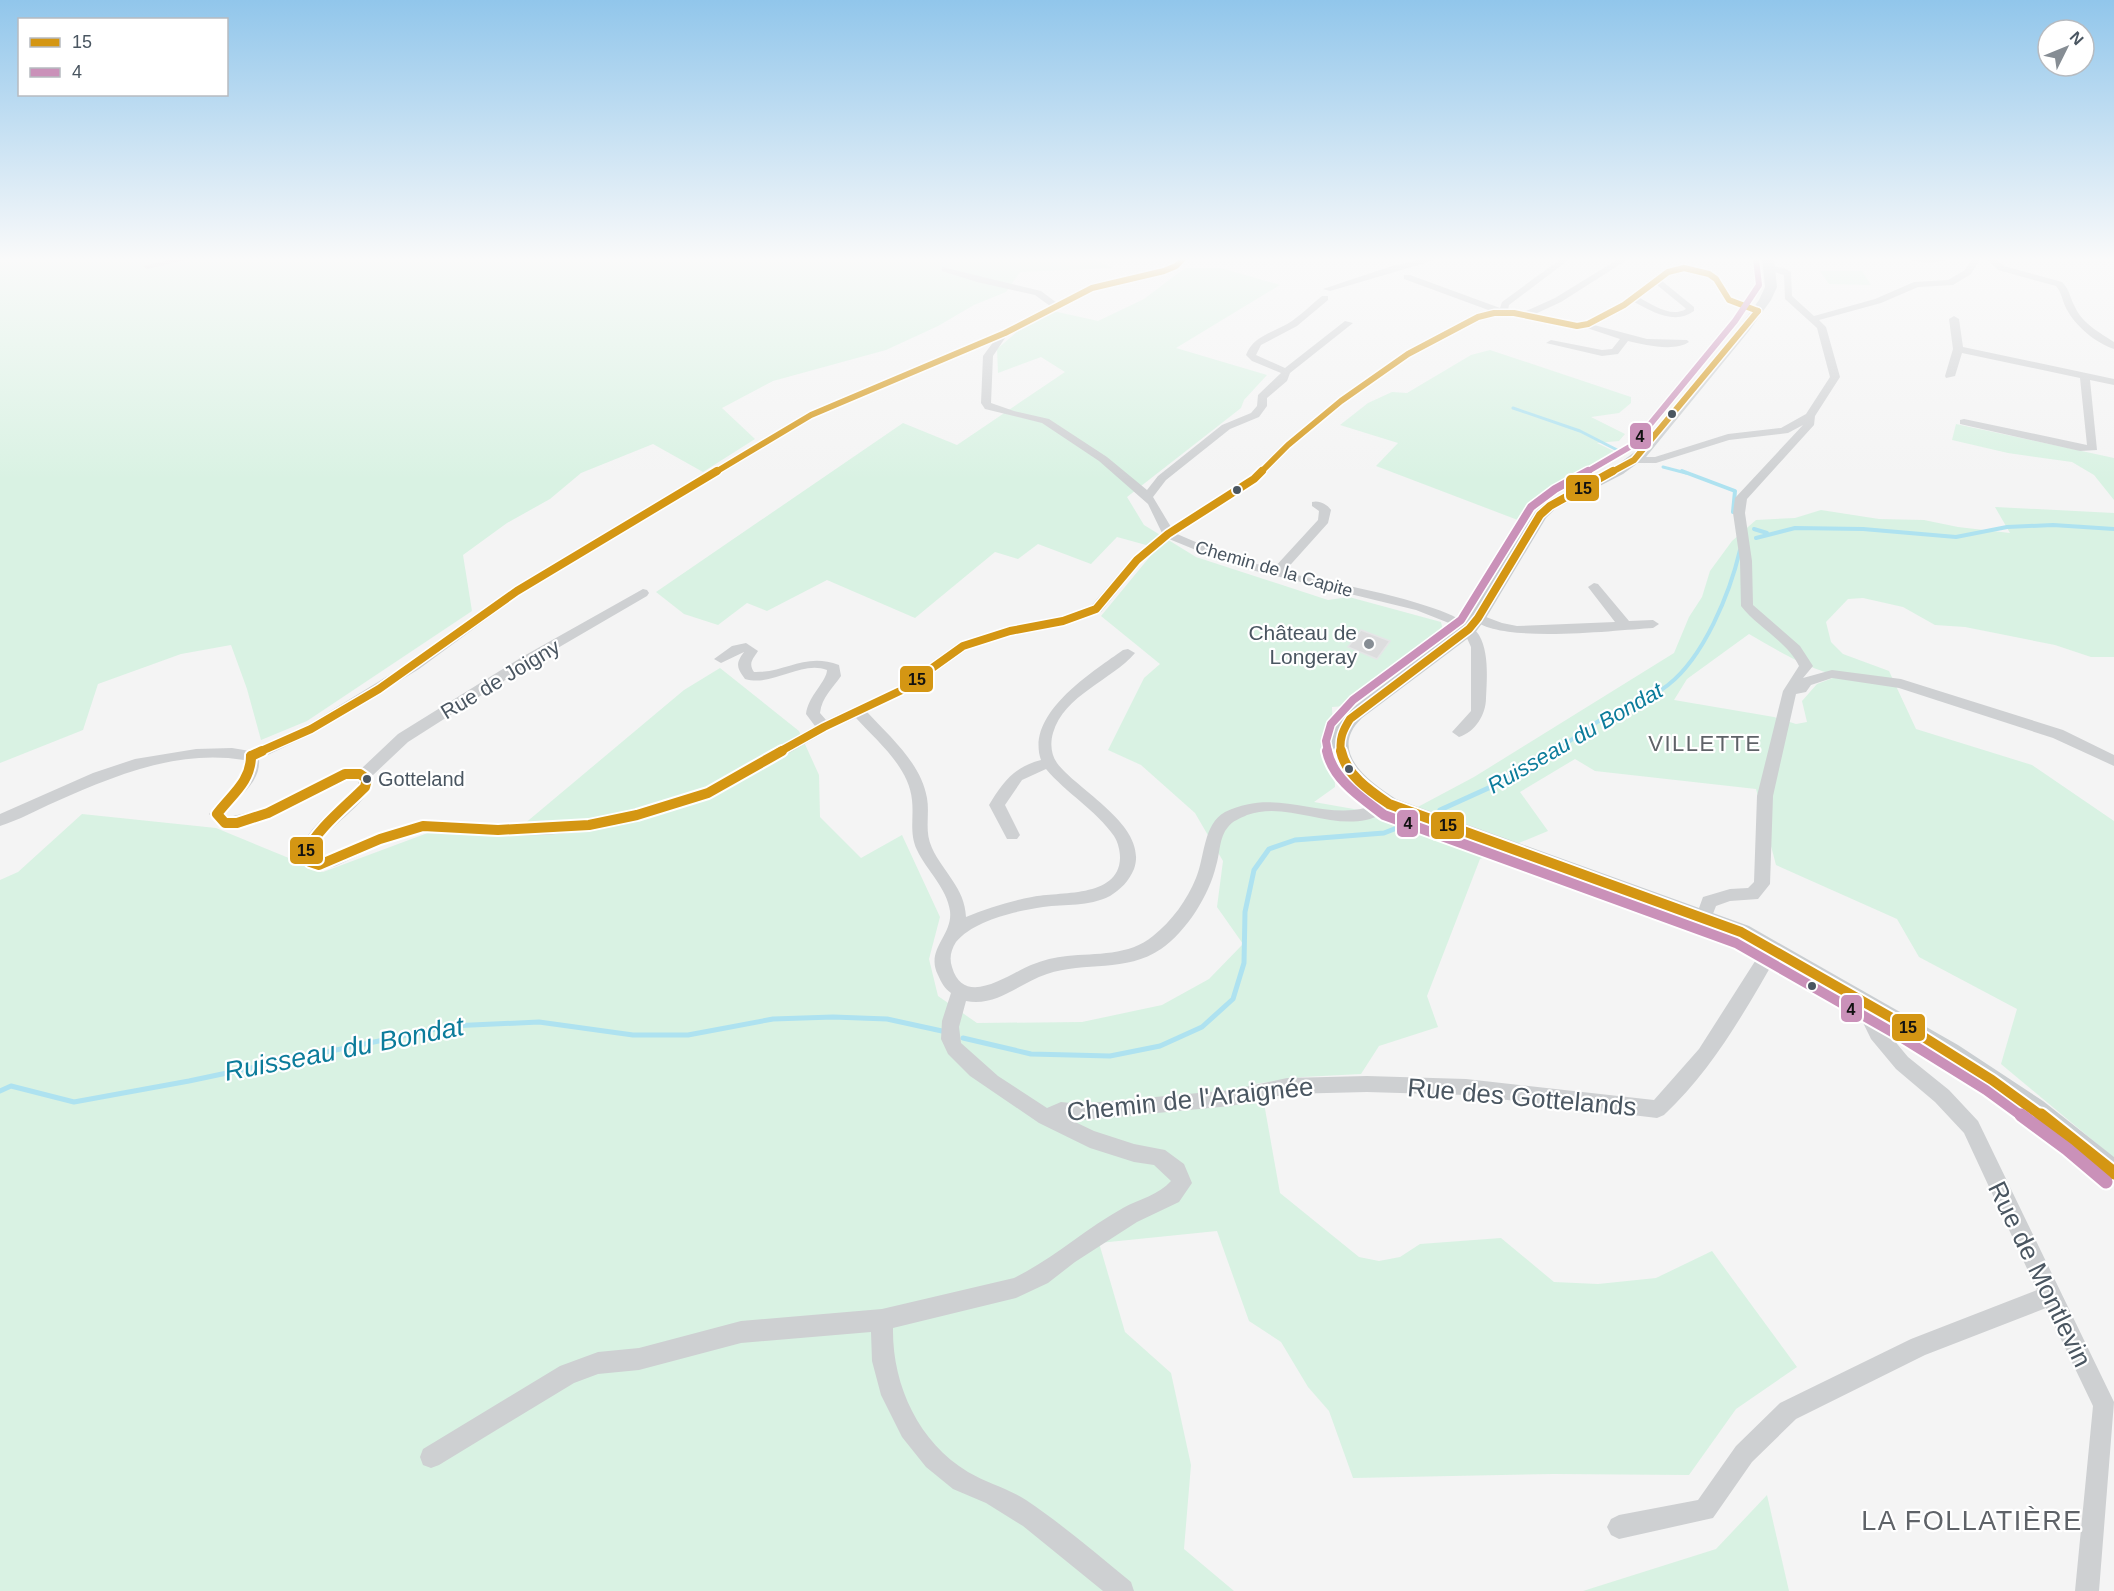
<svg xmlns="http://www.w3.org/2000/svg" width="2114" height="1591" font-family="Helvetica,sans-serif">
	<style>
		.green { fill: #d9f2e3; fill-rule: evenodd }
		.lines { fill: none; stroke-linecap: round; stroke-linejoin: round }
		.stream-far2 { stroke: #aee2f0; stroke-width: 3 }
		.stream-far1 { stroke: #aee2f0; stroke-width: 4 }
		.stream { stroke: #aee2f0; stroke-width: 5 }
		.building { fill: #ddddde; stroke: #e5e6e7; stroke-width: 1.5 }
		.minor { fill: #ced0d2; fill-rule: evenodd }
		.major { fill: #caced1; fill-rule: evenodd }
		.bus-1-far3-casing { stroke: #fff; stroke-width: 9 }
		.bus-1-far2-casing { stroke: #fff; stroke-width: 11 }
		.bus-1-far1-casing { stroke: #fff; stroke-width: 14 }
		.bus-1-casing { stroke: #fff; stroke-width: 17 }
		.bus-2-far3-casing { stroke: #fff; stroke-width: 9 }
		.bus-2-far2-casing { stroke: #fff; stroke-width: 11 }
		.bus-2-far1-casing { stroke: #fff; stroke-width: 14 }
		.bus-2-casing { stroke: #fff; stroke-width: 17 }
		.bus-1-far3 { stroke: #d49613; stroke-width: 6 }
		.bus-1-far2 { stroke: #d49613; stroke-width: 8 }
		.bus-1-far1 { stroke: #d49613; stroke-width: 10 }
		.bus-1 { stroke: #d49613; stroke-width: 13 }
		.bus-2-far3 { stroke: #ca91b9; stroke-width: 6 }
		.bus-2-far2 { stroke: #ca91b9; stroke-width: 8 }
		.bus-2-far1 { stroke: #ca91b9; stroke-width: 10 }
		.bus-2 { stroke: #ca91b9; stroke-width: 13 }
		.bus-dot { fill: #4a5661; stroke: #fff; stroke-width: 2 }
		.poi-dot { fill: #868d94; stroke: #fff; stroke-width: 2 }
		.labels { text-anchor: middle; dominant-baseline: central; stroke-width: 4.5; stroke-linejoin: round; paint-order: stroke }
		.far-street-label { font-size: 18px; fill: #4a5661; stroke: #fff }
		.bus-label { font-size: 20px; fill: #4a5661; stroke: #fff; text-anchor: start }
		.poi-label { font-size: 21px; fill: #4a5661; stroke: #fff; text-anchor: end }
		.street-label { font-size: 21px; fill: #4a5661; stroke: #fff }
		.water-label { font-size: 22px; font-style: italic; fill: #0c7c9b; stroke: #fff }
		.neighbourhood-label { font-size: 22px; letter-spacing: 1.5px; fill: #5f6368; stroke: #fff }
		.near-street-label { font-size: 26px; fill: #4a5661; stroke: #fff }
		.near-water-label { font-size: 27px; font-style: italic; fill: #0c7c9b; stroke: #fff }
		.near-neighbourhood-label { font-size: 27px; letter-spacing: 1.5px; fill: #5f6368; stroke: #fff }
		.line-badge { stroke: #fff; stroke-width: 2 }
		.pale-badge-label { font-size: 16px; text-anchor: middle; font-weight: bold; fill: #111 }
	</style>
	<rect width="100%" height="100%" fill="#f4f4f4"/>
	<g class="green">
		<polygon points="0,258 1089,258 1113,268 1020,272 1006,292 974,305 938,326 886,350 773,381 722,408 755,439 703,472 653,444 581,473 550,499 507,523 463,555 472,611 307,721 261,740 247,689 231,645 181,654 98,684 83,730 0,763"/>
		<path d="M1185 268H1221L1280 285 1176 348 1267 375 1244 400 1241 408 1127 497 1144 525 1196 557 1328 600 1349 597 1441 622 1444 635 1345 706 1332 707 1335 787 1314 802 1399 817 1474 777 1674 653 1689 617 1702 597 1710 571 1732 541 1756 520 1795 518 1821 510 1879 519 1924 520 1958 527 2010 533 1995 507 2114 513V657H2091L2055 645 1965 627 1935 625 1903 607 1863 598 1848 599 1826 622 1831 642 1843 654 1889 671 1916 729 2032 765 2114 821V1158L2001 1064 2017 1009 1919 957 1897 919 1776 865 1756 789 1595 771 1575 759 1520 792 1548 831 1480 859 1427 996 1438 1027 1379 1046 1361 1074 1303 1077 1254 1084 1262 1092 1280 1193 1359 1257 1379 1261 1400 1257 1420 1244 1501 1238 1554 1282 1598 1284 1656 1278 1712 1251 1797 1367 1736 1409 1689 1475 1554 1474 1353 1478 1329 1411 1308 1387 1281 1342 1249 1321 1217 1231 1099 1243 1125 1332 1171 1373 1191 1465 1184 1549 1234 1591H0V880L18 872 82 814 216 828 323 872 433 831 511 835 684 690 720 668 799 731 819 775 820 817 861 858 902 835 940 917 929 959 938 996 977 1023 1082 1022 1162 1005 1209 979 1243 944 1217 907 1223 861 1195 813 1141 765 1108 750 1144 678 1160 664 1101 616 1157 548 1117 537 1091 564 1038 544 1018 559 995 552 915 618 827 580 767 611 747 603 718 625 684 614 656 592 903 423 957 445 1065 372 1041 357 998 373 997 349 1026 324 1053 311 1098 321 1144 299ZM1749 634C1778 651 1805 667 1838 676L1817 684 1802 701 1807 722 1796 724 1774 717 1674 700 1687 679Z"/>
		<polygon points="1820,271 1862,271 1871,285 1829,284"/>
		<polygon points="1490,350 1631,397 1631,403 1619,413 1591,417 1625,434 1619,441 1597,443 1622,455 1532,509 1523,522 1376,466 1398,443 1340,425 1368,403 1392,392 1407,393 1471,355"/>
		<polygon points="1956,424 2114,458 2114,500 2094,475 2072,462 2008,453 1952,440"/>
		<polygon points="1767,1495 1789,1591 1583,1591 1716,1549"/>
	</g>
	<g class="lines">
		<g class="stream-far2">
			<polyline points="1513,408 1580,431 1621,452"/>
			<polyline points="1663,467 1686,473"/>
		</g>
		<g class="stream-far1">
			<polyline points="1682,471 1735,491 1733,512"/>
			<polyline points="1754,529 1767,533"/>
			<polyline points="1756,538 1795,528 1863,529 1956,537 2007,527 2053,525 2114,529"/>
			<path d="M1554 752C1572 740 1591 724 1611 714 1630 704 1651 699 1668 685 1704 657 1730 593 1740 550"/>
		</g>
		<g class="stream">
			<polyline points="1440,810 1504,781 1556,751"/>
			<polyline points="963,1038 1031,1054 1110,1056 1160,1046 1202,1027 1233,999 1244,963 1245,912 1254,870 1269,849 1295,840 1384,833 1407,824"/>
			<polyline points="0,1091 11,1086 74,1102 189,1081 450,1026 539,1022 633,1035 688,1035 773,1019 833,1017 887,1019 942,1031"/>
		</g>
	</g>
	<polygon class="building" points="1361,630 1390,641 1377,659 1348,647"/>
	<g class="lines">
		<g class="minor">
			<polygon points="178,258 195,258 147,269 143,266"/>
			<path d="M1179 258H1188L1179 268 1095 290 1007 335 993 356 991 403 1014 411 1049 419 1107 457 1147 490 1158 476 1222 425 1251 413 1257 406 1258 395 1281 373 1252 361 1246 355C1253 335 1276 332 1292 321 1302 314 1312 304 1322 296H1328V300L1297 326 1261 345 1256 355 1285 368 1345 321 1353 323 1290 373 1287 381 1267 398V406L1259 417 1230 429 1166 480 1153 497 1171 527 1250 477 1284 443 1337 399 1405 352 1475 315 1491 311 1404 279V275H1410L1500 308 1502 302 1562 258H1571L1509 305 1508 310 1524 312 1555 298 1620 258H1630L1561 302 1535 314C1548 317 1566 324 1580 323 1628 316 1660 244 1714 273 1724 279 1725 292 1733 298 1742 305 1754 305 1763 311L1758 314C1749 311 1734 308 1727 302 1721 298 1718 288 1714 282 1701 266 1676 270 1662 281L1694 307V311C1675 325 1653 312 1634 302L1594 325 1647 339 1687 340 1689 342C1674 352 1645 345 1628 341L1618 354 1602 356 1546 343 1551 340 1602 350 1612 349 1620 339 1584 327 1577 329C1546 322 1513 311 1481 319L1411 356 1345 403 1292 447 1258 481 1177 534 1219 552 1273 569 1318 520 1319 511 1312 506V502C1319 500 1327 504 1331 510L1328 523 1284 572C1323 582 1461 603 1479 635 1489 652 1487 678 1486 698 1486 715 1475 732 1459 737L1452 732 1471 711V647L1466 636 1454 625 1416 610 1235 566 1169 539 1141 563 1101 612 1068 624 1012 635 968 649 905 694 867 712C890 737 921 763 927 798 930 815 924 831 932 848 943 872 965 888 966 917 987 908 1010 901 1032 897 1058 891 1119 899 1120 858 1120 851 1118 842 1114 836 1096 810 1066 793 1046 769L1022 780 1005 805 1020 835 1017 839H1007L989 805C1003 782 1014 767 1041 760 1025 714 1091 673 1123 650L1128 649 1135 653C1112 680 1064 695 1053 733 1050 743 1051 755 1057 763 1078 791 1149 826 1134 869 1129 881 1121 889 1110 896 1088 907 1066 904 1043 907 1016 911 974 920 956 942 951 950 949 958 952 967 964 1009 1009 974 1031 965 1043 960 1055 957 1067 956 1096 953 1129 956 1153 936 1172 921 1187 900 1196 878 1205 857 1203 824 1225 812 1272 789 1308 814 1354 810 1368 809 1377 802 1389 798L1394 800 1397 804C1393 810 1388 811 1382 814 1339 837 1291 799 1247 815 1241 818 1232 821 1228 827 1219 837 1220 854 1216 866 1209 895 1187 931 1161 949 1126 973 1085 961 1047 974 1019 983 997 1007 966 1001L959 1027 961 1043 998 1076 1047 1108 1061 1102 1079 1104 1231 1090 1287 1078 1367 1076 1466 1079 1654 1100 1699 1049 1766 944 1772 942 1778 944 1780 949 1778 954C1745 1011 1713 1069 1664 1115L1657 1118 1466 1095 1367 1092 1287 1094 1231 1106 1073 1121 1094 1131 1134 1144 1165 1150 1184 1164 1192 1183 1179 1202 1137 1222 1075 1262 1048 1283 1016 1298 893 1328C892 1384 918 1442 968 1472 987 1483 1007 1488 1026 1500 1063 1525 1097 1554 1131 1582L1134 1591H1103L1023 1526 986 1503 953 1489 926 1467 902 1437 881 1395 872 1361 871 1332 741 1343 639 1370 598 1374 574 1383 439 1465 431 1468 423 1465 420 1457 423 1449 560 1366 598 1352 639 1348 741 1321 882 1309 1014 1278C1053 1259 1085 1229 1123 1208 1139 1199 1159 1195 1171 1181L1154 1165 1134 1162 1090 1148 1039 1123 970 1076 948 1054 941 1039 942 1021 951 993C945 989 941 982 938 975 925 949 953 936 950 911 947 888 927 871 917 850 909 833 914 818 912 800 909 767 877 741 856 718L829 730 713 797 637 821 589 831 545 835 498 836 423 832 385 843 336 866 319 871 304 866 296 855C310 825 335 808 358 785L359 780 348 779C318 793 251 837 220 827L209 814 217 803 241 777 244 760C177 749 114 776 55 802 37 810 19 820 0 826V814L93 773 135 759 196 749 232 748 250 751 306 726 409 663 513 588 807 413 1002 331 1050 306 1035 295 977 282 942 271V267L1041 291 1057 303C1068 297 1079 289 1091 286 1117 277 1160 277 1179 258ZM1657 285 1684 307 1686 309C1671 318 1653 305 1640 298ZM994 341 983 356 981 403 985 409 1042 423 1099 461 1148 504 1162 533 1133 557 1091 606 1060 617 1010 627 958 643 895 688 826 720 820 713C822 697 832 689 841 676L839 665C805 652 786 673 754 672 748 663 753 659 758 651L746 643 732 646 714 659 721 663 744 652C735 664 737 668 745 679 773 687 801 660 827 670 827 681 808 696 806 714L815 726 703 789 637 809 589 819 545 823 498 824 423 820 375 835 326 857 319 859 312 854C326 825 367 807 374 779L372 776 408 742 532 663 647 596 649 593 647 590 643 589 522 657 398 734 361 769 340 770 262 809 229 817 225 813C238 796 261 783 259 759L316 732 419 669 521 594 815 417Z"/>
			<polygon points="1428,258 1442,258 1330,291 1323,289 1392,266"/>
			<path d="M1973 258H1981L1971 274 1953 285 1918 287 1881 303 1819 320 1826 327 1840 377 1815 416 1814 425 1747 499 1745 513 1752 561 1753 605 1800 646 1813 666 1803 678 1832 670 1901 679 2063 730 2114 755V766L2053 738 1899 688 1832 678 1811 685 1806 692 1796 694 1773 796 1770 884 1758 899 1730 901 1716 906 1709 924 1703 926 1697 924 1695 919 1703 897 1730 889 1748 888 1754 882 1757 796 1783 691 1799 666C1788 642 1757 627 1741 606L1740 561 1733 513 1735 498 1803 425 1788 433 1729 440 1656 463H1634L1629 460 1634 457H1655L1728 434 1781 428 1806 414 1830 377 1817 328 1785 299 1784 275 1768 270V266L1784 268 1791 272 1792 296 1814 316 1875 299 1914 282 1948 280 1965 270Z"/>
			<path d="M1986 258H1995L2004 266 2062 282C2070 290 2070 298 2075 307 2082 323 2100 333 2114 342V349C2096 343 2075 326 2066 308 2062 300 2062 293 2056 286L1998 270Z"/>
			<polygon points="1954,316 1959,319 1963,347 2114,379 2114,385 2090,380 2097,450 2080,451 1960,424 1960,420 1964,419 2087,445 2080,378 1962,353 1955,376 1946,378 1945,376 1953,349 1949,319"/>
			<path d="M1594 583 1598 584 1629 621 1653 620 1659 624 1653 628C1616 630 1496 645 1472 618L1478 614 1502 623 1517 626 1615 622 1588 587Z"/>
			<polygon points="1861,993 1867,995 1883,1027 1908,1057 1949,1090 1978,1121 2114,1402 2099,1591 2075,1591 2093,1406 2046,1308 1925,1355 1796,1419 1752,1462 1713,1518 1619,1539 1611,1535 1607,1527 1611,1519 1619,1515 1698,1500 1736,1446 1780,1403 1911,1339 2037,1290 1964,1133 1935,1102 1896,1069 1871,1039 1852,1000 1855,995"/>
		</g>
		<g class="major">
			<path d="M1762 258H1774L1777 287 1771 300 1749 331 1646 457 1623 474 1555 509 1546 518 1486 618 1475 633 1362 718C1327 751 1368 781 1396 799L1749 926 1958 1045 2043 1101 2114 1157V1185L2105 1182 2066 1148 1984 1087 1897 1033 1733 938 1382 809C1350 788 1309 753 1343 715L1463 625 1535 512 1545 503 1613 468 1636 451 1741 325 1759 300 1765 287Z"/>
			<path d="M1906 258H1951C1942 264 1915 264 1906 258Z"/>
		</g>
		<defs>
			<g id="bus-1-far3">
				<polyline points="714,473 811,415 1005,333 1092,288 1164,271 1176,266 1184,258"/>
				<polyline points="1260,473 1288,445 1341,401 1408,354 1478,317 1494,313 1514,313 1577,326 1588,324 1624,305 1668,272 1684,268 1709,274 1716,279 1729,300 1758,311"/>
				<polyline points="1610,473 1634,460 1758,311"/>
			</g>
			<g id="bus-1-far2">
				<polyline points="259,752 311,729 379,689 517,591 717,471"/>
				<polyline points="779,752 824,727 900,691 963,646 1010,631 1063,621 1096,609 1137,560 1168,534 1254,479 1262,471"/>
				<path d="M1341 752C1339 739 1343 730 1350 719L1469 629 1478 618 1540 515 1550 506 1613 471"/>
			</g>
			<g id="bus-1-far1">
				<path d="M1341 751C1346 775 1370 791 1389 804L1741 932 1906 1026 1992 1080 2043 1117"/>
				<path d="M251 756C251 782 231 795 217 814L225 823H237L268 813 345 774H360L367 779 365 787C343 809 319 827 304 855L310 862 319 865 380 839 423 826 498 830 589 825 637 815 708 793 782 751"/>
				<polyline points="251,756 262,751"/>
			</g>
			<polyline id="bus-1" points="2041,1115 2114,1173"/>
			<polyline id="bus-2-far3" points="1585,473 1633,445 1735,321 1759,285 1756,259"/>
			<polyline id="bus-2-far2" points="1328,752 1326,741 1331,724 1353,700 1461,620 1531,507 1555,489 1588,471"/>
			<path id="bus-2-far1" d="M1327 751C1333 780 1362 798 1384 815L1736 943 1899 1036 1986 1090 2023 1117"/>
			<polyline id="bus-2" points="2021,1115 2067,1149 2106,1182"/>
		</defs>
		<use href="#bus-1-far3" class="bus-1-far3-casing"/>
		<use href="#bus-1-far2" class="bus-1-far2-casing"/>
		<use href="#bus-1-far1" class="bus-1-far1-casing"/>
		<use href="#bus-1" class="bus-1-casing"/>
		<use href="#bus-2-far3" class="bus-2-far3-casing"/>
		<use href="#bus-2-far2" class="bus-2-far2-casing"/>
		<use href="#bus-2-far1" class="bus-2-far1-casing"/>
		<use href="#bus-2" class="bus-2-casing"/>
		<use href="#bus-1-far3" class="bus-1-far3"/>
		<use href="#bus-1-far2" class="bus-1-far2"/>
		<use href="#bus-1-far1" class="bus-1-far1"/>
		<use href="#bus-1" class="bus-1"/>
		<use href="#bus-2-far3" class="bus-2-far3"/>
		<use href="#bus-2-far2" class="bus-2-far2"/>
		<use href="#bus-2-far1" class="bus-2-far1"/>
		<use href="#bus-2" class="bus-2"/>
	</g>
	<linearGradient id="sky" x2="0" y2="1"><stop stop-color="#91c6eb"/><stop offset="0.54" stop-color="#fafafa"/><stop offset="1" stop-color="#fafafa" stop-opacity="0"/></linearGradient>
	<rect width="2114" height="480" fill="url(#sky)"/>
	<g class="bus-dot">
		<circle cx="1672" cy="414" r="5"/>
		<circle cx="1237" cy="490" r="5"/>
		<circle cx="1349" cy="769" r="5"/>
		<circle cx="367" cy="779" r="5"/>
		<circle cx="1812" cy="986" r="5"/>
	</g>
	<circle class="poi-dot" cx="1369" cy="644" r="6"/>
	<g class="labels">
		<g class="far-street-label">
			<text transform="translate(1274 569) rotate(16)">Chemin de la Capite</text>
		</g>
		<g class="bus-label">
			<text x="378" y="779">Gotteland</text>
		</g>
		<g class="poi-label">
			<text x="1357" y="632">Château de<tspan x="1357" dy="24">Longeray</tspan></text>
		</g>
		<g class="street-label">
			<text transform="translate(500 679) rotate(-31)">Rue de Joigny</text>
		</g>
		<g class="water-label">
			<text transform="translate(1575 738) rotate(-30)">Ruisseau du Bondat</text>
		</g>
		<g class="neighbourhood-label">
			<text x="1705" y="743">VILLETTE</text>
		</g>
		<g class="near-street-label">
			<text transform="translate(1522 1097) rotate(5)">Rue des Gottelands</text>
			<text transform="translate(1190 1099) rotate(-6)">Chemin de l'Araignée</text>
			<text transform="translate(2040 1274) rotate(64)">Rue de Montlevin</text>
		</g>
		<g class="near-water-label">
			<text transform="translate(344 1049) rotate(-11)">Ruisseau du Bondat</text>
		</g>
		<g class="near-neighbourhood-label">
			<text x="1972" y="1521">LA FOLLATIÈRE</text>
		</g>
	</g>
	<g class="line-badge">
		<rect x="1629" y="422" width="23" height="28" rx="6" fill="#ca91b9"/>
		<rect x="1565" y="474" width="35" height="28" rx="6" fill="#d49613"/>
		<rect x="899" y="665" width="35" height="28" rx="6" fill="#d49613"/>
		<rect x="1396" y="809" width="23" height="29" rx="6" fill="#ca91b9"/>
		<rect x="1430" y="811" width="35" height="29" rx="6" fill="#d49613"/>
		<rect x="289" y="836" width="35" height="29" rx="6" fill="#d49613"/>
		<rect x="1840" y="994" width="23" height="29" rx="6" fill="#ca91b9"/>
		<rect x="1891" y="1013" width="35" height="29" rx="6" fill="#d49613"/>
	</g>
	<g class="pale-badge-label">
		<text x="1640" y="442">4</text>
		<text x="1583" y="494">15</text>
		<text x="917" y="685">15</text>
		<text x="1408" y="829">4</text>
		<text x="1448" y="831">15</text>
		<text x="306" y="856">15</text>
		<text x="1851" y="1015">4</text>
		<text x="1908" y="1033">15</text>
	</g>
	<rect x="18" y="18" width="210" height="78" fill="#ffffff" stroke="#b7bbc0" stroke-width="1.5"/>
	<rect x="30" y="38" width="30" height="9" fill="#d49613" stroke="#b7bbc0" stroke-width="1.5"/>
	<text x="72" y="48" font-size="18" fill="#4a5661">15</text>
	<rect x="30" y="68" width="30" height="9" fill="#ca91b9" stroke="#b7bbc0" stroke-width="1.5"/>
	<text x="72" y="78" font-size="18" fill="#4a5661">4</text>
	<g transform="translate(2066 48) rotate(47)"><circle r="28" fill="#ffffff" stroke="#b7bbc0" stroke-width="1.5"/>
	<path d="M0-4.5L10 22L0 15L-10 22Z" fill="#868d94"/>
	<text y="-9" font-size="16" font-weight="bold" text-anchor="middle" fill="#4a5661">N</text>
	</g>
</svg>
